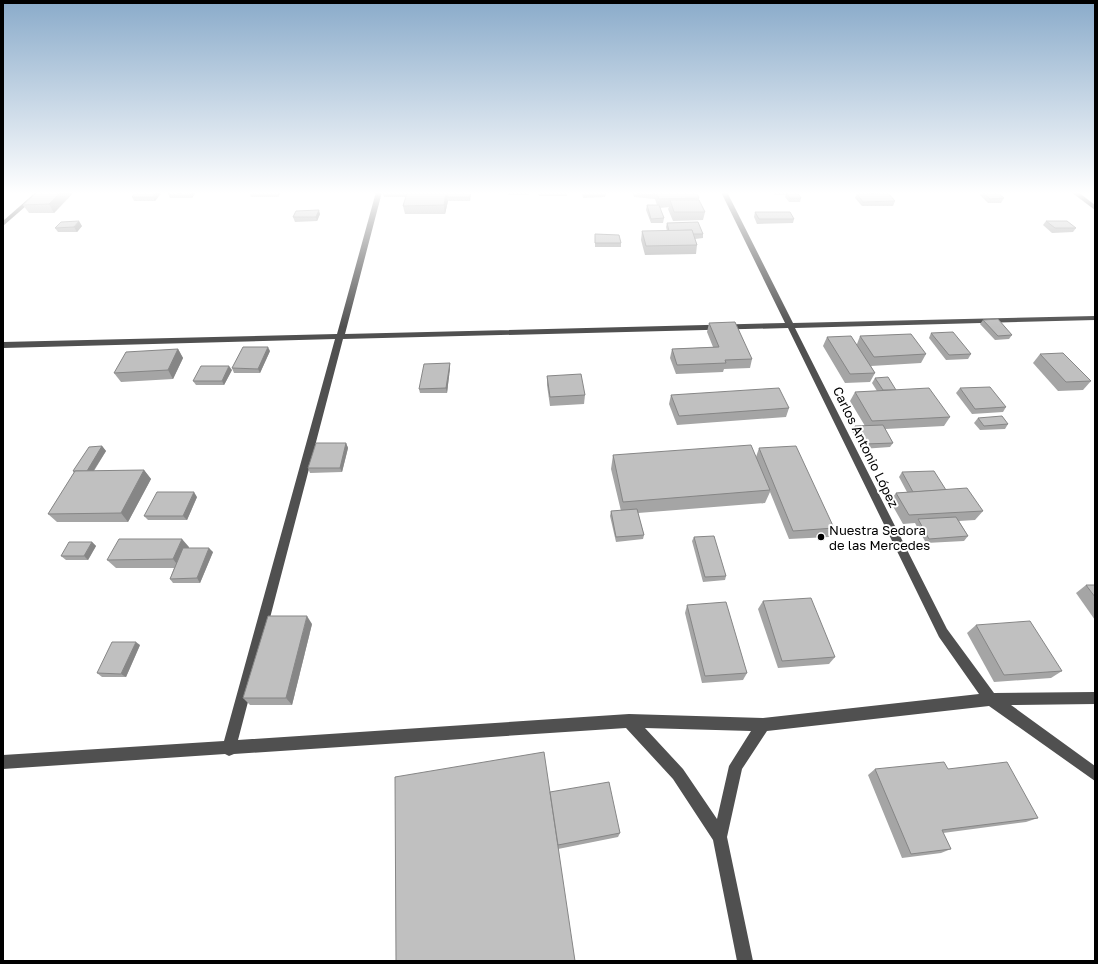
<svg xmlns="http://www.w3.org/2000/svg" width="1098" height="964" font-family="'Golos Text',sans-serif">
	<style>
		.lines { fill: none; stroke-linecap: round; stroke-linejoin: round }
		.minor { fill: #505050; fill-rule: evenodd }
		.wall { fill: #a5a5a5 }
		.shaded-wall { fill: #868686 }
		.building { fill: #c0c0c0; stroke: #868686 }
		.poi-dot { fill: #000; stroke: #fff; stroke-width: 1.5 }
		.labels { text-anchor: middle; dominant-baseline: central; stroke-width: 4; stroke-linejoin: round; paint-order: stroke }
		.street-label { font-size: 13px; fill: #000; stroke: #fff }
		.poi-label { font-size: 13px; fill: #000; stroke: #fff; text-anchor: start }
	</style>
	<rect width="100%" height="100%" fill="#fff"/>
	<g class="lines">
		<g class="minor">
			<polygon points="36,192 42,192 3,226 3,221"/>
			<path d="M376 192H382L345 334 785 323 721 192H727L793 323 1095 316V320L795 328 947 629 994 693 1095 692V704L1011 705 1095 766V781L989 706 767 731 742 769 727 837 753 961H737L713 840 673 779 626 728 234 754 229 756 225 754 3 769V755L224 741 335 339 3 348V342L337 334ZM788 328 939 637 979 694 763 718 629 714 238 740 343 339ZM645 728 751 731 729 766 717 819 683 769Z"/>
			<polygon points="1071,192 1078,192 1095,205 1095,210"/>
		</g>
	</g>
	<g class="wall">
		<polygon points="37,192 74,192 54,213 29,213 23,205"/>
		<polygon points="136,192 162,192 155,201 134,201 132,197"/>
		<polygon points="170,192 196,192 192,198 170,198 168,194"/>
		<polygon points="223,192 235,192 235,193 224,193"/>
		<polygon points="281,192 278,197 251,197 250,193"/>
		<polygon points="382,192 409,192 408,193 446,193 447,197 448,192 471,192 470,201 448,201 445,214 405,214 403,206 406,197 384,197"/>
		<polygon points="508,192 528,192 529,195 508,195"/>
		<polygon points="538,192 568,192 567,196 539,196"/>
		<polygon points="581,192 606,192 605,197 583,198"/>
		<polygon points="632,192 696,192 699,198 699,200 705,212 703,220 673,221 668,209 669,207 660,208 664,218 663,223 651,223 646,210 647,205 657,205 655,199 634,197"/>
		<polygon points="772,192 796,192 801,198 800,202 789,202 785,197 786,195 774,195"/>
		<polygon points="931,192 952,192 952,193 932,193"/>
		<polygon points="980,192 1000,192 999,194 1004,198 1001,203 988,203 980,195 981,193"/>
		<polygon points="857,194 895,201 893,206 862,206 855,198"/>
		<polygon points="755,212 794,219 793,223 757,224 754,217"/>
		<polygon points="320,214 317,221 295,222 293,217"/>
		<polygon points="1046,221 1076,228 1073,232 1052,233 1043,225"/>
		<polygon points="667,223 703,234 703,238 695,239 697,245 696,254 645,255 641,240 642,231 667,231 666,227"/>
		<polygon points="82,226 77,232 58,232 55,228"/>
		<polygon points="595,234 621,243 621,247 595,247"/>
		<polygon points="983,320 1012,335 1009,339 995,340 980,324"/>
		<polygon points="709,323 752,359 750,368 724,369 723,372 676,374 670,358 672,349 713,347 707,332"/>
		<polygon points="931,333 971,354 968,359 946,360 929,338"/>
		<polygon points="860,336 926,354 921,363 871,366 875,373 870,382 845,383 823,346 827,337 857,344"/>
		<polygon points="178,349 183,358 173,379 121,382 114,373"/>
		<polygon points="270,351 260,373 234,373 232,368"/>
		<polygon points="1040,354 1091,381 1083,390 1058,391 1033,363"/>
		<polygon points="450,363 450,368 447,393 420,393 419,389"/>
		<polygon points="232,370 224,385 196,385 193,381"/>
		<polygon points="547,376 585,395 584,404 550,406 547,385"/>
		<polygon points="875,378 896,390 950,417 944,426 885,429 893,443 890,447 862,449 852,431 855,426 865,426 850,401 855,392 877,391 872,383"/>
		<polygon points="960,388 1006,407 1003,412 972,414 956,393"/>
		<polygon points="671,395 789,408 786,417 677,425 669,404"/>
		<polygon points="978,418 1008,424 1005,429 980,430 974,423"/>
		<polygon points="346,443 348,448 342,472 310,473 308,468"/>
		<polygon points="102,446 106,451 94,471 144,470 151,479 128,522 57,522 48,514 74,473 73,471"/>
		<polygon points="759,448 834,528 829,537 789,539 770,492 765,503 638,513 644,535 643,539 616,542 610,516 611,511 621,511 611,469 613,455 756,457"/>
		<polygon points="902,472 946,490 983,511 975,520 959,521 968,536 964,541 926,543 915,523 903,524 890,501 896,493 907,492 899,477"/>
		<polygon points="197,497 187,520 148,520 144,516"/>
		<polygon points="694,537 726,576 725,580 703,582 692,541"/>
		<polygon points="92,542 96,546 88,560 66,560 61,556"/>
		<polygon points="189,547 189,548 213,552 200,583 173,583 170,579 174,568 116,568 107,560"/>
		<polygon points="1086,585 1095,585 1095,620 1076,593"/>
		<polygon points="763,601 835,657 829,664 778,668 758,609"/>
		<polygon points="687,605 747,673 743,680 702,683 685,613"/>
		<polygon points="312,624 292,705 250,705 243,698"/>
		<polygon points="976,625 1062,671 1051,678 994,682 967,633"/>
		<polygon points="140,645 126,677 102,677 97,673"/>
		<polygon points="875,769 948,769 1038,818 1026,822 943,833 951,849 941,853 902,858 868,775"/>
		<polygon points="550,792 620,833 618,837 558,849"/>
	</g>
	<g class="shaded-wall">
		<polygon points="61,192 74,192 54,213 49,204"/>
		<polygon points="157,192 162,192 155,201 153,197"/>
		<polygon points="191,192 196,192 192,198 190,193"/>
		<polygon points="277,192 281,192 278,197"/>
		<polygon points="470,192 471,192 470,201 469,197"/>
		<polygon points="446,193 448,201 445,214 444,205"/>
		<polygon points="319,210 320,214 317,221 316,217"/>
		<polygon points="79,221 82,226 77,232 74,227"/>
		<polygon points="268,347 270,351 260,373 258,369"/>
		<polygon points="178,349 183,358 173,379 168,370"/>
		<polygon points="450,363 450,368 447,393 446,388"/>
		<polygon points="229,366 232,370 224,385 222,381"/>
		<polygon points="346,443 348,448 342,472 340,468"/>
		<polygon points="102,446 106,451 90,476 86,472"/>
		<polygon points="144,470 151,479 128,522 121,513"/>
		<polygon points="194,492 197,497 187,520 183,516"/>
		<polygon points="182,539 189,547 180,568 173,559"/>
		<polygon points="92,542 96,546 88,560 84,556"/>
		<polygon points="209,548 213,552 200,583 197,578"/>
		<polygon points="307,616 312,624 292,705 286,698"/>
		<polygon points="136,642 140,645 126,677 121,674"/>
	</g>
	<g class="building">
		<polygon points="37,192 61,192 49,204 23,205"/>
		<polygon points="136,192 157,192 153,197 132,197"/>
		<polygon points="170,192 191,192 190,193 168,194"/>
		<polygon points="250,192 277,192 250,193"/>
		<polygon points="448,192 470,192 469,197 447,197"/>
		<polygon points="634,192 654,192 655,195 634,193"/>
		<polygon points="656,192 696,192 699,198 659,199"/>
		<polygon points="797,192 801,198 790,198 786,193"/>
		<polygon points="983,192 996,192 1004,198 990,199"/>
		<polygon points="407,193 446,193 444,205 403,206"/>
		<polygon points="888,193 895,201 863,202 857,194"/>
		<polygon points="670,200 699,200 705,212 674,212"/>
		<polygon points="647,205 659,205 664,218 651,219"/>
		<polygon points="319,210 316,217 293,217 296,211"/>
		<polygon points="755,212 790,212 794,219 759,219"/>
		<polygon points="79,221 74,227 55,228 61,222"/>
		<polygon points="1046,221 1067,221 1076,228 1055,228"/>
		<polygon points="698,222 703,234 693,234 692,230 669,231 667,223"/>
		<polygon points="692,230 697,245 646,246 642,231"/>
		<polygon points="595,234 619,235 621,243 595,243"/>
		<polygon points="998,319 1012,335 998,336 983,320"/>
		<polygon points="735,322 752,359 725,360 726,363 677,365 672,349 719,347 709,323"/>
		<polygon points="953,332 971,354 949,355 931,333"/>
		<polygon points="911,334 926,354 874,357 860,336"/>
		<polygon points="851,336 875,373 850,374 827,337"/>
		<polygon points="243,347 268,347 258,369 232,368"/>
		<polygon points="178,349 168,370 114,373 126,352"/>
		<polygon points="1063,353 1091,381 1066,382 1040,354"/>
		<polygon points="450,363 446,388 419,389 424,364"/>
		<polygon points="201,366 229,366 222,381 193,381"/>
		<polygon points="581,374 585,395 550,397 547,376"/>
		<polygon points="888,377 896,390 883,390 875,378"/>
		<polygon points="990,387 1006,407 975,409 960,388"/>
		<polygon points="779,388 789,408 679,416 671,395"/>
		<polygon points="929,388 950,417 872,421 855,392"/>
		<polygon points="1002,416 1008,424 984,426 978,418"/>
		<polygon points="883,425 893,443 865,444 855,426"/>
		<polygon points="316,443 346,443 340,468 308,468"/>
		<polygon points="751,445 770,490 623,502 613,455"/>
		<polygon points="102,446 87,471 73,471 89,447"/>
		<polygon points="796,446 834,528 793,531 759,448"/>
		<polygon points="144,470 121,513 48,514 75,471"/>
		<polygon points="934,471 946,490 913,492 902,472"/>
		<polygon points="967,488 983,511 909,515 896,493"/>
		<polygon points="157,492 194,492 183,516 144,516"/>
		<polygon points="637,509 644,535 616,537 611,511"/>
		<polygon points="956,517 968,536 929,539 918,519"/>
		<polygon points="714,536 726,576 705,577 694,537"/>
		<polygon points="119,539 182,539 173,559 107,560"/>
		<polygon points="69,542 92,542 84,556 61,556"/>
		<polygon points="183,548 209,548 197,578 170,579"/>
		<polygon points="1086,585 1095,585 1095,597"/>
		<polygon points="811,598 835,657 782,661 763,601"/>
		<polygon points="726,602 747,673 705,676 687,605"/>
		<polygon points="268,616 307,616 286,698 243,698"/>
		<polygon points="1030,621 1062,671 1004,675 976,625"/>
		<polygon points="112,642 136,642 121,674 97,673"/>
		<polygon points="544,752 575,961 396,961 395,777"/>
		<polygon points="944,762 948,769 1007,762 1038,818 942,830 951,849 911,854 875,769"/>
		<polygon points="609,782 620,833 558,845 550,792"/>
	</g>
	<linearGradient id="sky" x2="0" y2="1"><stop stop-color="#8aabca"/><stop offset="0.59" stop-color="#fff"/><stop offset="1" stop-color="#fff" stop-opacity="0"/></linearGradient>
	<rect width="1098" height="327" fill="url(#sky)"/>
	<circle class="poi-dot" cx="821" cy="537" r="4"/>
	<g class="labels">
		<g class="street-label">
			<text transform="translate(866 447) rotate(64)">Carlos Antonio López</text>
		</g>
		<g class="poi-label">
			<text x="829" y="530">Nuestra Sedora<tspan x="829" dy="15">de las Mercedes</tspan></text>
		</g>
	</g>
	<rect width="1098" height="964" fill="none" stroke="#000000" stroke-width="8"/>
</svg>
